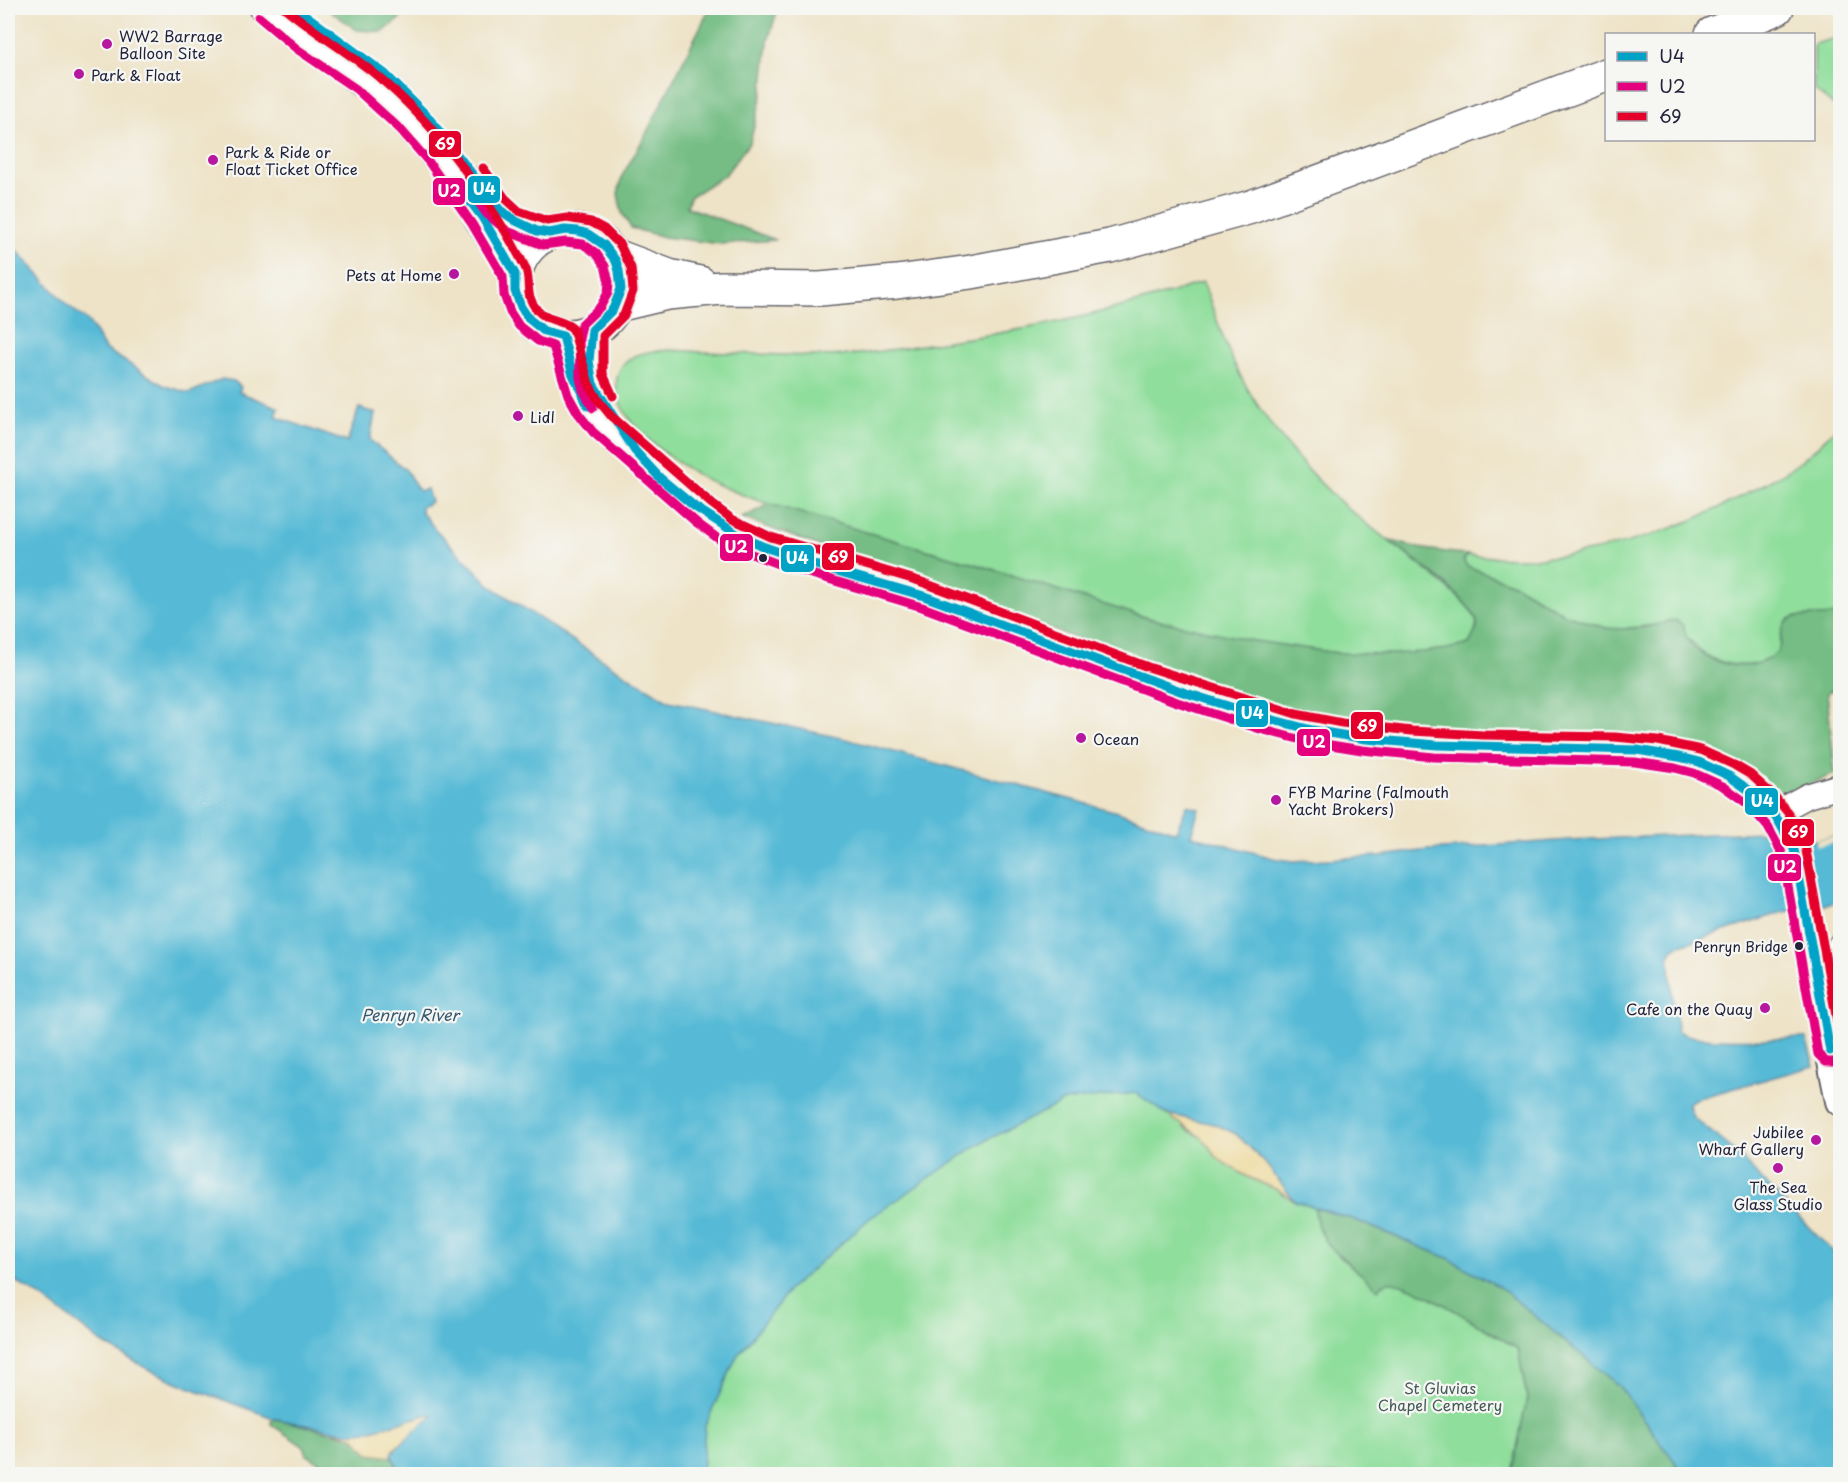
<svg xmlns="http://www.w3.org/2000/svg" width="1848" height="1482" font-family="'Playpen Sans',sans-serif">
	<style>
		.green { fill: #90de9c; stroke: #59806c; stroke-width: 1.5; fill-rule: evenodd }
		.forest { fill: #74bd84; stroke: #4b7060; stroke-width: 1.5 }
		.sand { fill: #eeda9e; stroke: #887e6c; stroke-width: 1.5 }
		.water { fill: #57bad6; stroke: #3c6e88; stroke-width: 1.5 }
		.pier { fill: #eee3c7 }
		.lines { fill: none; stroke-linecap: round; stroke-linejoin: round }
		.minor-casing { stroke: #69666c; stroke-width: 22 }
		.tertiary-casing { stroke: #69666c; stroke-width: 27 }
		.secondary-casing { stroke: #69666c; stroke-width: 32 }
		.trunk-casing { stroke: #69666c; stroke-width: 36 }
		.minor { stroke: #fff; stroke-width: 20 }
		.tertiary { stroke: #fff; stroke-width: 24 }
		.secondary { stroke: #fff; stroke-width: 28 }
		.trunk { stroke: #fff; stroke-width: 33 }
		.bus-1-casing { stroke: #f6f6f2; stroke-width: 14 }
		.bus-2-casing { stroke: #f6f6f2; stroke-width: 14 }
		.bus-3-casing { stroke: #f6f6f2; stroke-width: 14 }
		.bus-1 { stroke: #02a2c7; stroke-width: 9 }
		.bus-2 { stroke: #e5007d; stroke-width: 9 }
		.bus-3 { stroke: #e4002b; stroke-width: 9 }
		.poi-dot { fill: #b5179e; stroke: #f6f6f2; stroke-width: 2 }
		.bus-dot { fill: #22223b; stroke: #f6f6f2; stroke-width: 2 }
		.labels { text-anchor: middle; dominant-baseline: central; stroke-width: 4.5; stroke-linejoin: round; paint-order: stroke }
		.bus-label { font-size: 14px; fill: #22223b; stroke: #f6f6f2; text-anchor: end }
		.poi-label { font-size: 15px; fill: #22223b; stroke: #f6f6f2; text-anchor: start }
		.park-label { font-size: 15px; fill: #435a58; stroke: #f6f6f2 }
		.water-label { font-size: 16px; font-style: italic; fill: #355771; stroke: #f6f6f2 }
		.line-badge { stroke: #f6f6f2; stroke-width: 2 }
		.badge-label { font-size: 16px; text-anchor: middle; font-weight: bold; fill: #fff }
	</style>
	<rect width="100%" height="100%" fill="#f6f6f2"/>
	<filter id="ink" filterUnits="userSpaceOnUse"><feTurbulence type="fractalNoise" baseFrequency=".0167" numOctaves="2"/><feDisplacementMap in="SourceGraphic" scale="12" xChannelSelector="R" yChannelSelector="G"/><feConvolveMatrix kernelMatrix="1 2 1 2 8 2 1 2 1" color-interpolation-filters="sRGB"/></filter>
	<filter id="wash" filterUnits="userSpaceOnUse"><feTurbulence type="fractalNoise" baseFrequency=".008" numOctaves="4" result="noise"/><feDisplacementMap in="SourceGraphic" scale="24" xChannelSelector="R" yChannelSelector="G"/><feGaussianBlur stdDeviation="1.35" result="paint"/><feColorMatrix in="noise" values="0 0 0 0 0 0 0 0 0 0 0 0 0 0 0 0 0 1.4 0 .05"/><feComposite in="paint" operator="in"/></filter>
	<g filter="url(#wash)">
		<rect width="100%" height="100%" fill="#eee3c7"/>
		<g class="green">
			<polygon points="1840,37 1840,110 1814,90 1814,44"/>
			<path d="M1203 282C1215 313 1224 346 1240 375 1263 420 1307 473 1345 506 1383 539 1426 566 1462 601 1477 616 1482 624 1469 644 1430 658 1372 657 1331 652 1270 645 1208 634 1149 618 1087 602 1026 578 965 561 920 548 876 535 831 522 791 511 751 500 714 483 681 468 604 418 618 374 621 364 630 357 640 354 659 348 682 351 702 352 738 353 774 355 810 356 856 357 902 348 948 341 1035 329 1120 311 1203 282Z"/>
			<path d="M1840 424V615L1795 617 1789 619 1781 635 1779 649 1775 655 1764 661 1750 666 1729 664 1707 657 1686 637 1655 625 1622 629 1606 628 1562 613 1516 585 1467 566 1463 561 1468 555C1492 557 1517 559 1541 558 1617 552 1692 525 1757 488 1772 480 1787 472 1800 462 1814 451 1827 437 1840 424Z"/>
			<path d="M919 936 1840 1474H1684L1619 1386 1500 1287 1448 1258 1355 1220 1316 1215C1319 1248 1356 1268 1378 1288 1381 1285 1384 1282 1390 1282 1413 1281 1495 1335 1518 1349L1527 1398 1512 1474H630ZM1181 1117 1294 1200 1282 1194 1278 1190 1248 1177 1224 1163 1214 1154 1207 1143 1201 1137 1184 1128Z"/>
		</g>
		<g class="forest">
			<polygon points="326,8 405,8 404,15 383,32 357,30"/>
			<polygon points="710,8 778,8 768,41 762,95 750,142 725,175 690,197 687,207 776,240 721,244 664,237 631,228 622,213 618,194 622,176 644,138"/>
			<path d="M770 504 985 567 1147 618 1255 641 1337 653 1392 654 1422 652 1447 649 1469 644 1477 628V619C1455 586 1418 563 1388 540L1418 548 1468 555 1463 560 1467 566 1516 585 1562 613 1606 628 1622 629 1646 627 1676 620 1683 625C1685 629 1685 635 1687 638 1702 665 1750 675 1774 655 1787 644 1774 626 1794 617L1840 615V688L1827 692 1835 774 1773 798 1750 776 1454 735 1346 725 1247 700 742 518Z"/>
			<path d="M1314 1207 1355 1220 1448 1258 1500 1287 1619 1386 1684 1474H1512L1527 1398 1518 1349C1495 1335 1412 1281 1390 1282 1384 1282 1381 1285 1378 1289L1329 1246 1318 1227Z"/>
			<polygon points="276,1419 355,1438 369,1454 392,1457 403,1474 337,1474 334,1471 307,1455 304,1447 271,1424 271,1421"/>
		</g>
		<g class="sand">
			<path d="M1166 1114C1187 1119 1209 1120 1229 1130 1252 1141 1279 1181 1295 1201L1278 1190 1248 1177 1224 1163 1214 1154 1207 1143 1201 1137Z"/>
			<polygon points="426,1415 434,1416 394,1449 392,1457 369,1454 355,1438 334,1432 368,1431"/>
		</g>
		<path class="water" d="M8 241 66 304 89 322 105 349 165 386 189 393 222 379 234 381 241 387 239 392 279 408 276 417 347 442 359 408 375 413 370 440 406 470 417 488 421 491 427 489 431 502 421 507V511L435 529 492 587 607 663 669 701 846 739 1114 811 1176 832 1187 805 1199 809 1191 835 1273 858 1293 861 1380 856 1429 850 1568 840 1764 832 1772 850 1840 835V902L1784 912 1674 947 1669 955 1673 1003H1675L1677 1030C1693 1045 1781 1038 1806 1038L1814 1066 1695 1099 1689 1103 1690 1110 1694 1118 1730 1147 1840 1259V1474H1684L1619 1386 1500 1287 1448 1258 1355 1220 1295 1201 1265 1163 1236 1134 1214 1124 1166 1114 1136 1093 1065 1101 979 1144 869 1219 790 1289 737 1356 705 1426 702 1474H403L392 1457V1453L421 1425 433 1416 426 1415 368 1431 347 1433 276 1419 188 1387 146 1368 104 1344 40 1296 8 1277Z"/>
		<polygon class="pier" points="1840,835 1840,841 1817,846 1816,840"/>
	</g>
	<g filter="url(#ink)">
		<g class="lines">
			<defs>
				<polyline id="minor" points="1839,943 1840,943"/>
				<polyline id="tertiary" points="1774,814 1807,796 1840,786"/>
				<g id="secondary">
					<path d="M592 330C589 356 587 372 598 396"/>
					<path d="M563 336C567 356 572 378 582 396 596 424 622 442 644 462 671 485 696 510 726 529 761 549 801 559 839 569 868 578 898 586 926 596 1024 631 1119 672 1218 703 1258 716 1298 729 1340 735 1403 745 1466 747 1530 748 1585 749 1645 745 1698 762 1742 776 1776 807 1794 849L1823 1017 1840 1101"/>
				</g>
				<g id="trunk">
					<path d="M267 8C280 18 292 30 306 40 342 66 380 90 410 123 452 168 484 222 515 274"/>
					<polyline points="1712,34 1777,8"/>
					<polyline points="480,184 500,210 513,221 548,234"/>
					<circle cx="568" cy="283" r="53"/>
					<polyline points="613,255 669,276 700,283"/>
					<polyline points="617,305 667,293 722,288 820,289 897,282 971,272 1110,246 1251,207 1606,75"/>
				</g>
			</defs>
			<use href="#minor" class="minor-casing"/>
			<use href="#tertiary" class="tertiary-casing"/>
			<use href="#secondary" class="secondary-casing"/>
			<use href="#trunk" class="trunk-casing"/>
			<use href="#minor" class="minor"/>
			<use href="#tertiary" class="tertiary"/>
			<use href="#secondary" class="secondary"/>
			<use href="#trunk" class="trunk"/>
			<defs>
				<g id="bus-1">
					<polyline points="296,8 384,73 428,117 500,210 516,221 537,231 549,233 565,230 578,231 588,234 604,245 616,261 619,271 621,289 613,309 592,330 589,361 593,384 635,451 660,478 695,507 737,534 762,546 816,565 924,596 1183,692 1266,718 1312,730 1366,739 1437,745 1637,750 1679,757 1699,762 1729,776 1756,795 1778,820 1794,849 1830,1051"/>
					<polyline points="463,192 482,217 515,274 515,291 521,307 529,319 544,331 563,336 572,372 588,406"/>
				</g>
				<g id="bus-2">
					<polyline points="259,17 297,49 356,89 401,130 428,161 472,224 503,277 504,295 510,312 519,326 538,341 553,346 568,395 578,413 593,432 697,523 720,540 749,553 778,564 922,607 1177,702 1260,729 1306,741 1362,750 1434,757 1635,762 1675,768 1694,773 1723,786 1748,804 1768,827 1782,853 1818,1054 1826,1062 1840,1062"/>
					<polyline points="463,182 487,214 507,231 543,245 566,242 583,244 596,253 605,266 609,282 608,293 600,307 582,324 579,339 580,378 583,390 593,408"/>
				</g>
				<g id="bus-3">
					<path d="M285 8C312 30 342 49 370 70 398 92 422 117 445 144 475 182 503 224 525 267 532 281 523 293 537 310 547 322 563 319 573 329L589 384 598 400 611 416 712 504 732 519 771 537 919 581 1148 667 1296 714 1342 723 1412 731 1483 735 1615 737 1658 741 1701 750 1734 765 1751 775 1776 798 1788 813 1805 845 1840 1038"/>
					<polyline points="483,168 505,198 519,211 547,221 567,218 591,222 604,229 620,245 631,268 633,291 624,315 603,336 603,374 613,396"/>
				</g>
			</defs>
			<use href="#bus-1" class="bus-1-casing"/>
			<use href="#bus-2" class="bus-2-casing"/>
			<use href="#bus-3" class="bus-3-casing"/>
			<use href="#bus-1" class="bus-1"/>
			<use href="#bus-2" class="bus-2"/>
			<use href="#bus-3" class="bus-3"/>
		</g>
	</g>
	<g class="poi-dot">
		<circle cx="107" cy="44" r="6"/>
		<circle cx="79" cy="74" r="6"/>
		<circle cx="213" cy="160" r="6"/>
		<circle cx="454" cy="274" r="6"/>
		<circle cx="518" cy="416" r="6"/>
		<circle cx="1081" cy="738" r="6"/>
		<circle cx="1276" cy="800" r="6"/>
		<circle cx="1765" cy="1008" r="6"/>
		<circle cx="1816" cy="1140" r="6"/>
		<circle cx="1778" cy="1168" r="6"/>
	</g>
	<g class="bus-dot">
		<circle cx="763" cy="558" r="5"/>
		<circle cx="1799" cy="946" r="5"/>
	</g>
	<g class="labels">
		<g class="bus-label">
			<text x="1788" y="946">Penryn Bridge</text>
		</g>
		<g class="poi-label">
			<text x="119" y="35">WW2 Barrage<tspan x="119" dy="17">Balloon Site</tspan></text>
			<text x="91" y="74">Park &amp; Float</text>
			<text x="225" y="151">Park &amp; Ride or<tspan x="225" dy="17">Float Ticket Office</tspan></text>
			<text x="442" y="274" text-anchor="end">Pets at Home</text>
			<text x="530" y="416">Lidl</text>
			<text x="1093" y="738">Ocean</text>
			<text x="1288" y="791">FYB Marine (Falmouth<tspan x="1288" dy="17">Yacht Brokers)</tspan></text>
			<text x="1753" y="1008" text-anchor="end">Cafe on the Quay</text>
			<text x="1804" y="1131" text-anchor="end">Jubilee<tspan x="1804" dy="17">Wharf Gallery</tspan></text>
			<text x="1778" y="1186" text-anchor="middle">The Sea<tspan x="1778" dy="17">Glass Studio</tspan></text>
		</g>
		<g class="park-label">
			<text x="1440" y="1387">St Gluvias<tspan x="1440" dy="17">Chapel Cemetery</tspan></text>
		</g>
		<g class="water-label">
			<text x="410" y="1014">Penryn River</text>
		</g>
	</g>
	<g class="line-badge">
		<rect x="428" y="130" width="34" height="28" rx="6" fill="#e4002b"/>
		<rect x="467" y="175" width="34" height="29" rx="6" fill="#02a2c7"/>
		<rect x="432" y="177" width="34" height="29" rx="6" fill="#e5007d"/>
		<rect x="719" y="533" width="35" height="29" rx="6" fill="#e5007d"/>
		<rect x="821" y="542" width="34" height="29" rx="6" fill="#e4002b"/>
		<rect x="780" y="544" width="35" height="29" rx="6" fill="#02a2c7"/>
		<rect x="1235" y="699" width="34" height="29" rx="6" fill="#02a2c7"/>
		<rect x="1350" y="711" width="34" height="29" rx="6" fill="#e4002b"/>
		<rect x="1296" y="728" width="35" height="29" rx="6" fill="#e5007d"/>
		<rect x="1744" y="787" width="35" height="29" rx="6" fill="#02a2c7"/>
		<rect x="1781" y="818" width="34" height="29" rx="6" fill="#e4002b"/>
		<rect x="1767" y="853" width="35" height="29" rx="6" fill="#e5007d"/>
	</g>
	<g class="badge-label">
		<text x="445" y="150">69</text>
		<text x="484" y="195">U4</text>
		<text x="449" y="197">U2</text>
		<text x="736" y="553">U2</text>
		<text x="838" y="563">69</text>
		<text x="797" y="564">U4</text>
		<text x="1252" y="719">U4</text>
		<text x="1367" y="732">69</text>
		<text x="1314" y="748">U2</text>
		<text x="1762" y="807">U4</text>
		<text x="1798" y="838">69</text>
		<text x="1785" y="873">U2</text>
	</g>
	<rect width="1848" height="1482" fill="none" stroke="#f6f6f2" stroke-width="30"/>
	<rect x="1605" y="33" width="210" height="108" fill="#f6f6f2" stroke="#a1a1a9" stroke-width="1.5"/>
	<rect x="1617" y="52" width="30" height="9" fill="#02a2c7" stroke="#a1a1a9" stroke-width="1.5"/>
	<text x="1659" y="63" font-size="18" fill="#22223b">U4</text>
	<rect x="1617" y="82" width="30" height="9" fill="#e5007d" stroke="#a1a1a9" stroke-width="1.5"/>
	<text x="1659" y="93" font-size="18" fill="#22223b">U2</text>
	<rect x="1617" y="112" width="30" height="9" fill="#e4002b" stroke="#a1a1a9" stroke-width="1.5"/>
	<text x="1659" y="123" font-size="18" fill="#22223b">69</text>
</svg>
